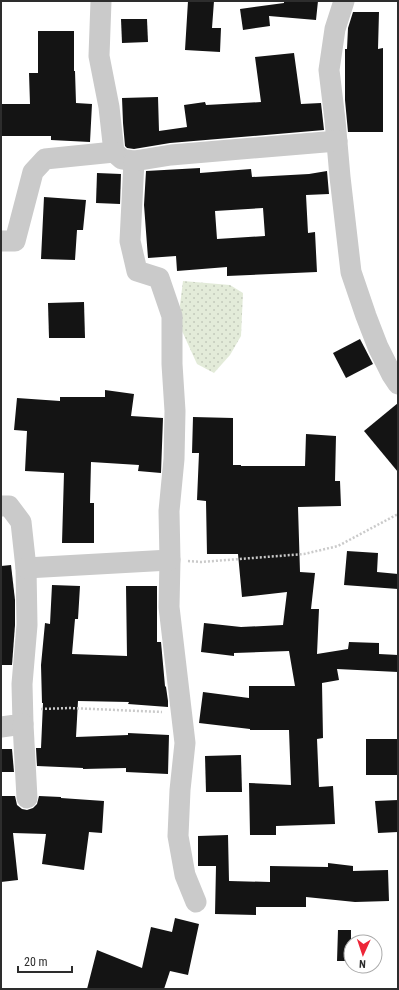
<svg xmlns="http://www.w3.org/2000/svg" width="399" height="990" font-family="'Roboto Condensed',sans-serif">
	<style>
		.green { fill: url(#green-dots) }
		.building { fill: #141414; fill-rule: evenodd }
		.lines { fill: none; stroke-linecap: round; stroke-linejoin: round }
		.path { stroke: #cacaca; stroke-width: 2.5; stroke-dasharray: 2 2; stroke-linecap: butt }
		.street { stroke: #cacaca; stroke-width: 21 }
	</style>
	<defs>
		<pattern id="green-dots" width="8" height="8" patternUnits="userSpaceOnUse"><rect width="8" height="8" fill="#e3ebd9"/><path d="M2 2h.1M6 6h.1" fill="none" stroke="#c3cabb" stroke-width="1.8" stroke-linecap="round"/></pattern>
	</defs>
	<rect width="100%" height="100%" fill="#fff"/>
	<polygon class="green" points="183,281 230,285 243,293 241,336 230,355 214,373 197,364 182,331 180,305"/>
	<g class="building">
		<polygon points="188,1 214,1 212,28 221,28 220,52 185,50"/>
		<polygon points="284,1 318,1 316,20 269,16 270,26 243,30 240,9 284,3"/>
		<polygon points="353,12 379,12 378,49 383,48 383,132 348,132 345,100 345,49 347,49 348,28"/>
		<polygon points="121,19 147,19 148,42 122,43"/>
		<polygon points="38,31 74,31 74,71 75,71 76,103 92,104 90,142 51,140 51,136 1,136 1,104 30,104 29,73 38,73"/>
		<polygon points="294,53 301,104 321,103 324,130 170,143 134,149 127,148 125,146 123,123 122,98 158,97 159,131 187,127 184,105 205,102 206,105 261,102 255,57"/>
		<path d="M200 168V173L251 169 252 177 309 174 327 171 329 194 306 195 308 233 315 232 317 272 227 276V267L177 271 176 256 148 258 144 205 146 171ZM263 208 265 236 217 239 215 211Z"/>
		<polygon points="97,173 121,174 120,204 96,203"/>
		<polygon points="44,197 86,200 83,230 77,230 75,260 41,259"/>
		<polygon points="84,302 85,338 49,338 48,303"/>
		<polygon points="360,339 373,364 346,378 333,353"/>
		<polygon points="105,390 134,394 131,416 163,418 161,473 138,471 139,465 91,462 90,503 94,503 94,543 62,543 64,473 25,471 27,431 14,430 17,398 60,401 60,397 105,397"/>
		<polygon points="398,403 398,472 364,431"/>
		<polygon points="193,417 233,418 233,465 241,465 241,466 305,466 306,434 336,436 335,481 340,481 341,506 298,507 300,572 315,573 311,609 319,609 317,654 348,649 349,642 379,643 379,654 398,655 398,672 337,669 339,680 322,683 323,738 317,739 319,787 333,786 335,824 276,826 276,835 250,835 249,783 291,785 289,730 250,730 250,729 199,723 203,692 249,698 249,686 295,686 289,651 234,653 234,656 201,652 204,623 241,627 283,625 287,592 242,597 238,554 207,554 206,501 197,500 199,453 192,453"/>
		<polygon points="347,551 378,553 377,572 398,574 398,589 344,585"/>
		<polygon points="11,565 15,600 15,625 12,665 1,665 1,566"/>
		<polygon points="52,585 80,586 78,619 75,619 72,654 127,656 126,586 157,586 157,642 161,642 165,686 166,687 168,701 168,707 128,704 129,702 78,701 76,737 128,735 128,733 169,735 168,774 126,772 126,768 83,769 83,768 37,766 36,748 41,748 43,703 42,703 41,665 45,623 50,624"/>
		<rect x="366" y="739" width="32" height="36"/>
		<polygon points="1,749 12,749 14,772 1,772"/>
		<polygon points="241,755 242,792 206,792 205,756"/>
		<polygon points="2,796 15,796 17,805 22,809 27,810 33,808 37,804 39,796 61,797 61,798 104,801 102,833 89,832 84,870 42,864 46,834 13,833 18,880 1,882"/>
		<polygon points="398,800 398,832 378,833 375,801"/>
		<polygon points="228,835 229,881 270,882 270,866 328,867 328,863 353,866 353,871 388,870 389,901 355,902 306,897 306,907 256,907 256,915 215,914 216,866 198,866 198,836"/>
		<polygon points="175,918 199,924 188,975 170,971 164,989 87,989 97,950 142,968 151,927 172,932"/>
		<polygon points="338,930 351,930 351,961 337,961"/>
	</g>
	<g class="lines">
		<g class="path">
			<polyline points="188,561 201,562 304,554 338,546 398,514"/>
			<polyline points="41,709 70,708 162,712"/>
		</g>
		<g class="street">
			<polyline points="101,1 99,56 109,107 114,152 122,159 134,161 130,241 137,271 159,278 172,316 172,364 175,411 174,459 169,511 170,560 169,607 185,743 180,790 178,836 185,875 196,902"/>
			<polyline points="344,1 335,29 329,70 335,120 340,177 351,272 366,316 378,347 392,375 398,384"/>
			<polyline points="134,161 171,155 337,141"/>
			<polyline points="1,241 15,241 33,172 45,159 114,152"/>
			<polyline points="1,506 9,506 21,522 26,568 27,625 22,684 23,724 1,727"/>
			<polyline points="26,568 170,560"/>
			<polyline points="23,724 27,798"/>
		</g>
	</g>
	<rect width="399" height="990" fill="none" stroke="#2d2d2d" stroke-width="4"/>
	<g transform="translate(363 954) rotate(183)"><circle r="19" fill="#ffffff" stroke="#ababab"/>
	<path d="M0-3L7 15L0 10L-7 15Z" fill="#ed2638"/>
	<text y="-6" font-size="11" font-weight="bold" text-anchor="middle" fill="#2d2d2d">N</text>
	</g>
	<path d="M18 966v6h54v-6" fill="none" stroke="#2d2d2d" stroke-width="2"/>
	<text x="24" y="966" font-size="12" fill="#2d2d2d" stroke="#ffffff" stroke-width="3" paint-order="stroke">20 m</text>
</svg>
